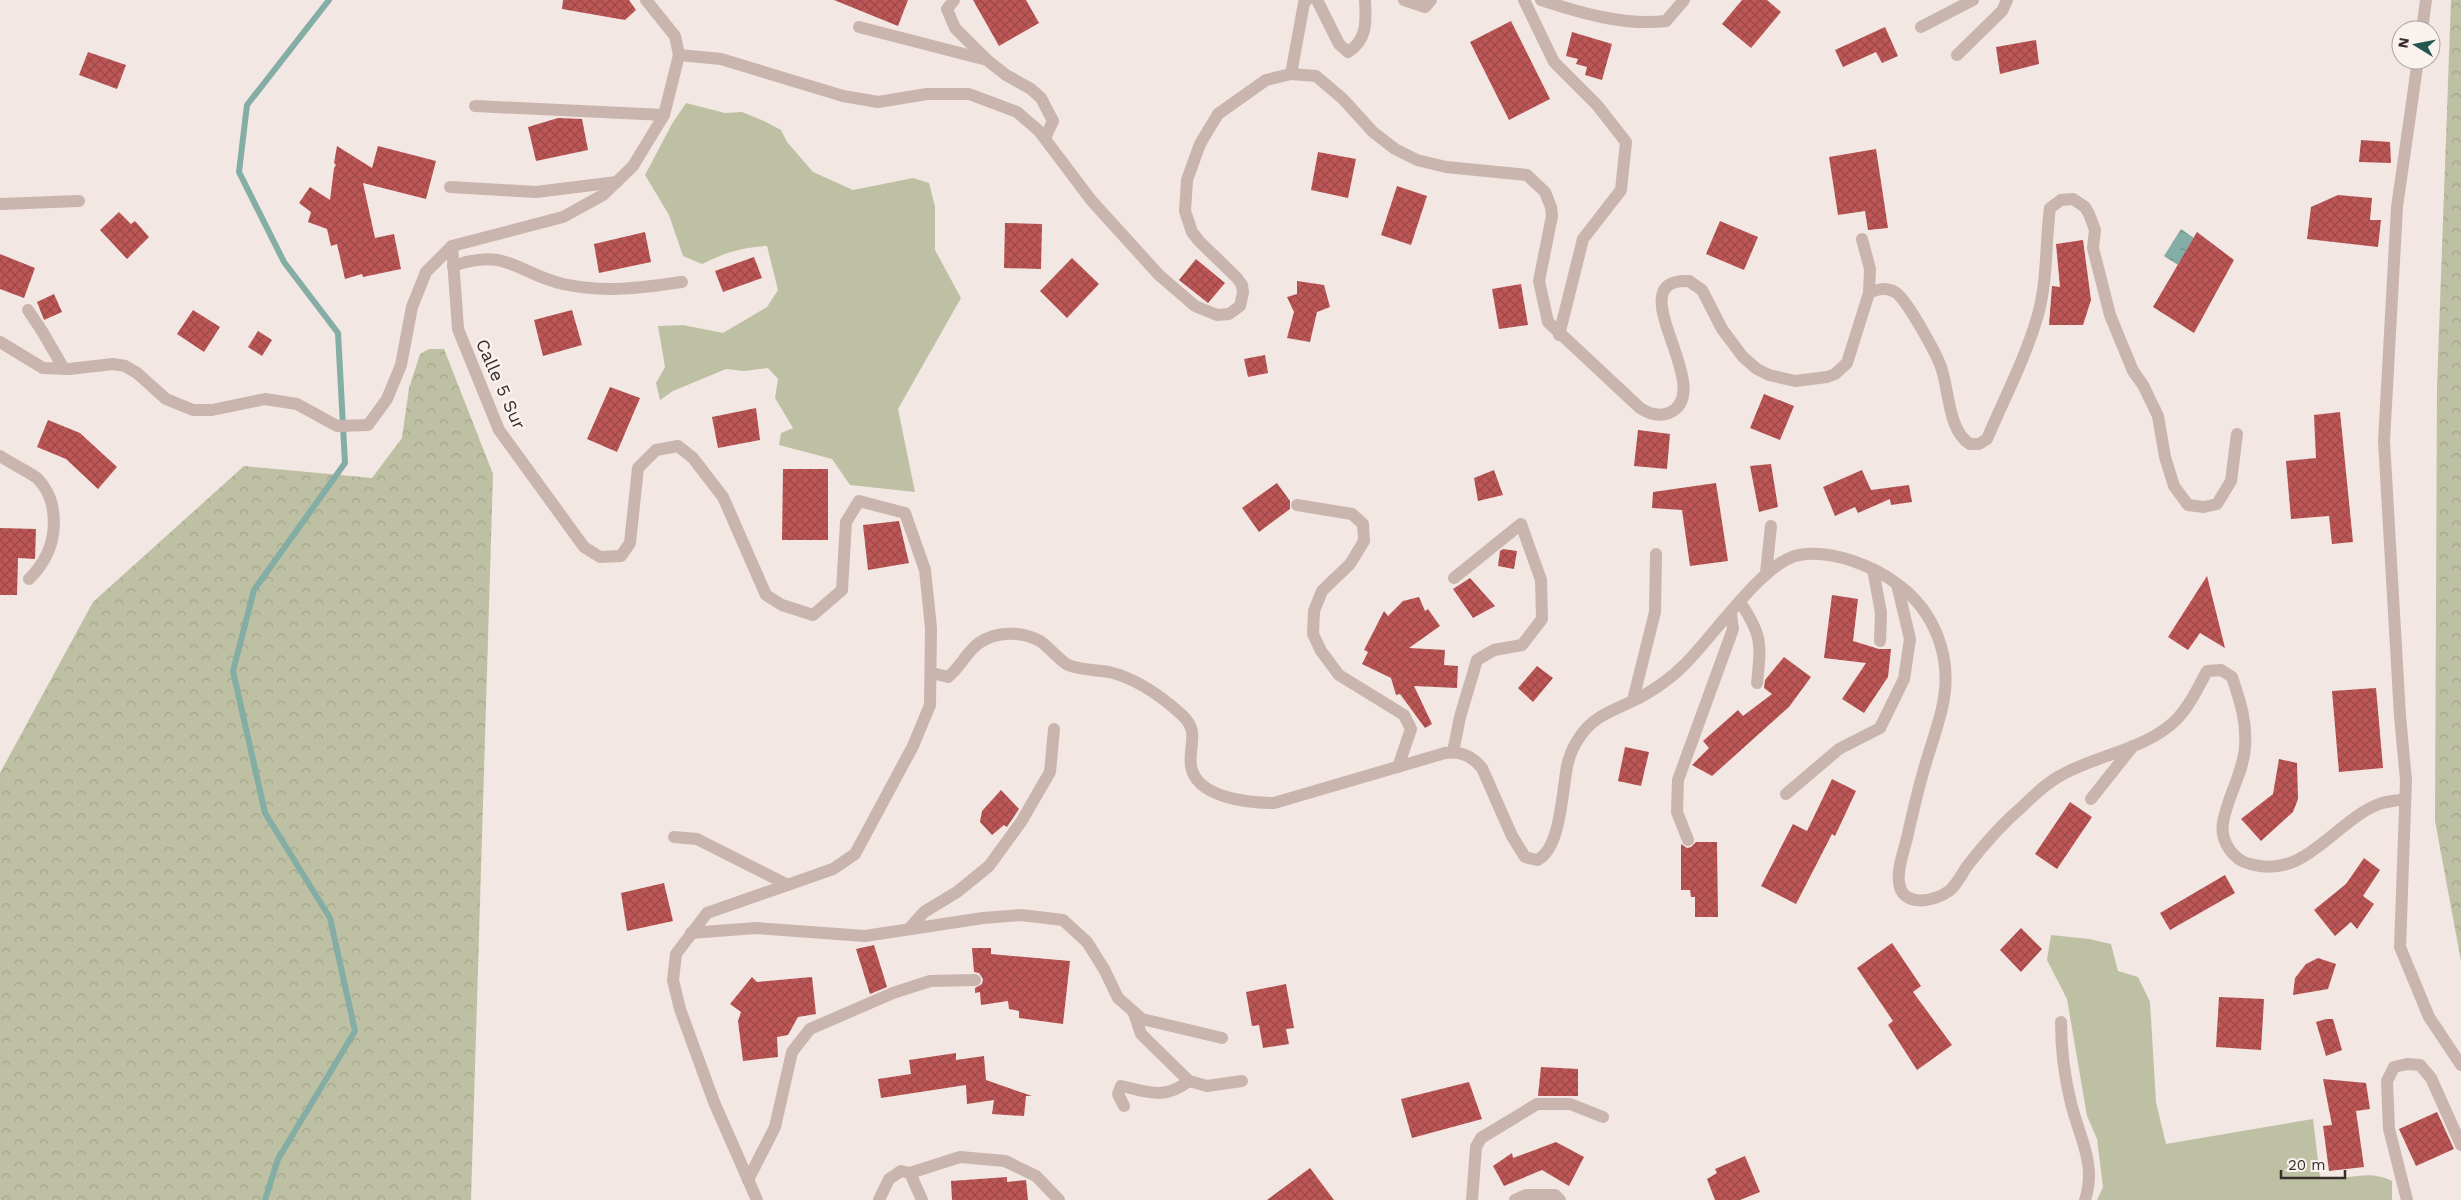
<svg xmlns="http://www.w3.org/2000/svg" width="2461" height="1200" font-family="'Work Sans',sans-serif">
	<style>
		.green { fill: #bec0a3 }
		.forest { fill: url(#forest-crowns) }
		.water { fill: url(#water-ripples) }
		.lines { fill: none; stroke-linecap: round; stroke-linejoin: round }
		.stream { stroke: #83ada5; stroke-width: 6 }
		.building { fill: url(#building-cross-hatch) }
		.lane { stroke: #cab4ae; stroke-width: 12 }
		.street { stroke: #cab4ae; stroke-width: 12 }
		.labels { text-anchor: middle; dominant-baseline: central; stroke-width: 5; stroke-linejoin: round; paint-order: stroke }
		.street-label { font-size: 18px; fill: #392d2c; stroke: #faf2ef }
	</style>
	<defs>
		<pattern id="forest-crowns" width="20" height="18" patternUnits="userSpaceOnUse" patternTransform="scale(1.25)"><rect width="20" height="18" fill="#bec0a3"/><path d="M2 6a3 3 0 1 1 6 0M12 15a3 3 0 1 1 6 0" fill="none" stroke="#a4a58c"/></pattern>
		<pattern id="water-ripples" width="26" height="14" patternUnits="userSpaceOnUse" patternTransform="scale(1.25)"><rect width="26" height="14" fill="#83ada5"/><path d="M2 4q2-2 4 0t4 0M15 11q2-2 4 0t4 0" fill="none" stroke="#6c8d87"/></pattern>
		<pattern id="building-cross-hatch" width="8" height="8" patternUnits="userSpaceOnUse" patternTransform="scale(1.25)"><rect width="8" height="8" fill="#bd5656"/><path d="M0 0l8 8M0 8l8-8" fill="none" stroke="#9b4847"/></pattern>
	</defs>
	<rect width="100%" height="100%" fill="#f2e7e2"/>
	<g class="green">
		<path d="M686 103 725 113 742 112 764 121 781 130 787 142 813 172 853 190 913 178 929 183 935 207V250L961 298 898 409 915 492 850 485 832 459 779 445 781 433 793 428 775 398 778 379 768 368 744 371 726 369 673 391 660 400 656 383 665 367 658 326 683 325 723 333 767 307 778 290 767 246C742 247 724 253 702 264L683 256 669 215 645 175 672 124Z"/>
		<path d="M2051 935 2089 939 2111 944 2118 971 2138 977 2150 1002 2156 1102 2166 1144 2313 1119 2320 1177C2347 1182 2366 1168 2392 1181V1200H2097L2103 1187 2097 1139 2087 1116 2067 999 2047 960Z"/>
	</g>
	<g class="forest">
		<polygon points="2451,0 2461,0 2461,961 2435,821 2437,386"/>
		<polygon points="429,349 444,349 493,474 471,1200 0,1200 0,773 93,602 244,466 372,478 402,438 409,388 420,354"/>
	</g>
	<polygon class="water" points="2181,229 2194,238 2178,265 2164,256"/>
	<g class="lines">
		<polyline class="stream" points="265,1200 278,1159 355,1031 330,918 265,813 233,671 254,590 345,463 338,333 284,262 239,172 247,105 329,0"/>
	</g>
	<g class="building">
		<polygon points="563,0 629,0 636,10 625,20 562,9"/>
		<polygon points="834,0 908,0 898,26"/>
		<polygon points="973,0 1026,0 1039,23 999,46"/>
		<polygon points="1742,0 1767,0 1781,12 1751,48 1722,24"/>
		<polygon points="1511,21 1550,99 1509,120 1470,42"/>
		<polygon points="1885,27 1898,56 1882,63 1876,52 1843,67 1835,50"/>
		<polygon points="1572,32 1612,44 1602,80 1585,75 1587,67 1576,64 1578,59 1566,56"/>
		<polygon points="2036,40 2039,64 2000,74 1996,47"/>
		<polygon points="88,52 126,65 117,89 79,75"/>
		<polygon points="558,118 582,119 588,150 536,161 528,127"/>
		<polygon points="2361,140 2390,142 2391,163 2359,162"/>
		<polygon points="337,146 372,168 378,146 436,161 426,199 363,183 375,238 394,234 401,269 363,277 362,274 345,279 337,244 331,246 327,229 308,222 311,212 299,203 310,187 330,200 334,168 336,165 334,163"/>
		<polygon points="1876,149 1888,228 1868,230 1865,211 1838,215 1829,157"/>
		<polygon points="1318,152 1356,159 1348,198 1311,190"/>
		<polygon points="1397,186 1427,196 1411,245 1381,235"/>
		<polygon points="2338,195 2372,198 2370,220 2381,220 2378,247 2307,239 2311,207"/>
		<polygon points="119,212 131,224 135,221 149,237 127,259 100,230"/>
		<polygon points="1720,221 1758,237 1744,270 1706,254"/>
		<polygon points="1005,223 1042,224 1041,269 1004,268"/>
		<polygon points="645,232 651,262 599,273 594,244"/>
		<polygon points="2197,232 2234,260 2194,333 2153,307"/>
		<polygon points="2083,240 2091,300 2083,325 2049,325 2052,286 2060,287 2056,244"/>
		<polygon points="0,254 35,268 24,298 0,289"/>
		<polygon points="754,257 762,278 723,292 715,271"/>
		<polygon points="1072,258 1099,284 1067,318 1040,291"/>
		<polygon points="1196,259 1225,283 1208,303 1179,280"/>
		<polygon points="1297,281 1324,285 1330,307 1317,312 1310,342 1287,338 1294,312 1287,297 1297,294"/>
		<polygon points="1521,284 1528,325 1499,329 1492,289"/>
		<polygon points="54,294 62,312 44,320 37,302"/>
		<polygon points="193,310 220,327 204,352 177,334"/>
		<polygon points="572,310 582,345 543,356 534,320"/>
		<polygon points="258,331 272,340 262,356 248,347"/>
		<polygon points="1265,355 1268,373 1248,377 1244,359"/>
		<polygon points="610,387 640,398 617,452 587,439"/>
		<polygon points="1764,394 1794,406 1780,440 1750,428"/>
		<polygon points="756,408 760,440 718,448 712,417"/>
		<polygon points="2340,412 2353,542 2332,544 2329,516 2291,519 2286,461 2316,458 2314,415"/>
		<polygon points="48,420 80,433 117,467 98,489 66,459 37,447"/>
		<polygon points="1638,430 1670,434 1667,469 1634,466"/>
		<polygon points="1771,464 1778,507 1759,512 1750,466"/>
		<polygon points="783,469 828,469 828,540 782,540"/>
		<polygon points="1494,470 1503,495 1478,501 1474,478"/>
		<polygon points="1862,470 1871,490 1909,485 1912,502 1891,505 1890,499 1858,513 1855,507 1835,516 1823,487"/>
		<polygon points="1277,483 1290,501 1290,509 1259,532 1242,508"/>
		<polygon points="1716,483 1728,561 1690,566 1682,510 1652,508 1653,492"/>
		<polygon points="899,521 909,563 868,570 863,525"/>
		<polygon points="0,528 36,529 35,559 18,558 17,595 0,595"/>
		<polygon points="1503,549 1517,551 1514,569 1498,566 1500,551"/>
		<polygon points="2207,576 2225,648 2200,633 2188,650 2168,637"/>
		<polygon points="1470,578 1495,606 1473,618 1453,589"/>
		<polygon points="1832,595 1858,599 1853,641 1879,649 1891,649 1888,677 1864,713 1842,699 1866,663 1824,658"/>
		<polygon points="1419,597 1425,611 1428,609 1440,626 1409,648 1445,650 1444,665 1458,666 1457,688 1414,686 1432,724 1425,728 1400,694 1396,695 1391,678 1362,664 1368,652 1364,650 1384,611 1388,616 1403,601"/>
		<polygon points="1784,657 1811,677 1789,707 1712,776 1692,765 1709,748 1703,741 1738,710 1743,716 1772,694 1764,688 1765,680"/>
		<polygon points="1537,666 1553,678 1533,702 1518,688"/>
		<polygon points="2376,688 2383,768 2339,772 2332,691"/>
		<polygon points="1625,747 1649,752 1641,786 1618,781"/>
		<polygon points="2279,759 2297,763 2298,799 2293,812 2261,841 2241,819 2273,794"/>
		<polygon points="1832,779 1856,791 1835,836 1832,834 1796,904 1761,886 1793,824 1807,831"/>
		<polygon points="1001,790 1019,809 1007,827 1004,825 992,835 980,822 982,811"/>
		<polygon points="2070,802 2092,817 2057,869 2035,854"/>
		<polygon points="1696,842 1717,842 1718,917 1695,917 1695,897 1691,897 1690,890 1681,890 1681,844 1687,848 1691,847"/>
		<polygon points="2364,858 2380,870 2363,896 2374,904 2357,929 2351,922 2335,936 2314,910 2346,884"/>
		<polygon points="2225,875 2235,893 2170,930 2160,913"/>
		<polygon points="664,883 673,921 627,931 621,893"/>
		<polygon points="2021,928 2042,949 2021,972 2000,950"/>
		<polygon points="1892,943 1921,986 1913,992 1952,1045 1917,1070 1888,1025 1893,1021 1857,968"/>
		<polygon points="874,945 887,987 870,994 856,949"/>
		<polygon points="972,948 991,948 991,954 1070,961 1063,1024 1019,1018 1019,1011 1009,1009 1008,1001 981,1005 980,992 975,993 975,988 982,984 983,979 979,973 974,972"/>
		<polygon points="2318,958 2336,964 2328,989 2293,995 2295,978 2306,964"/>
		<polygon points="752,977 757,982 812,977 816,1014 798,1017 788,1035 777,1037 778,1057 743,1061 738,1021 741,1012 730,1004"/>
		<polygon points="1286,984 1294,1028 1286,1029 1289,1044 1263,1048 1259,1025 1252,1026 1246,992"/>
		<polygon points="2219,997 2264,999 2261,1050 2216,1047"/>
		<polygon points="2326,1019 2333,1019 2342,1050 2326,1056 2316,1022"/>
		<polygon points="956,1053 956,1060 984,1056 986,1080 1032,1096 1026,1096 1024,1116 992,1114 994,1100 967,1104 966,1085 881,1098 878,1079 911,1074 909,1060"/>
		<polygon points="1541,1067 1578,1069 1578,1096 1538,1096"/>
		<polygon points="2323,1079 2366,1083 2370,1109 2356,1111 2364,1167 2329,1171 2323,1126 2332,1125"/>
		<polygon points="1469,1082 1482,1119 1412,1138 1401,1099"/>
		<polygon points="2437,1112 2454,1149 2416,1166 2399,1129"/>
		<polygon points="1556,1142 1584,1157 1569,1186 1542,1170 1504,1186 1493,1166 1512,1153 1513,1158"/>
		<polygon points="1745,1156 1760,1192 1740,1200 1715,1200 1707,1179 1717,1173 1715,1169"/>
		<polygon points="1310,1168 1334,1200 1267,1200"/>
		<polygon points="1007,1177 1007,1182 1026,1180 1028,1200 952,1200 951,1181"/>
	</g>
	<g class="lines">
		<g class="lane">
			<polyline points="954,0 947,9 955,28 987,60 1006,75 1031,89 1041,98 1053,121 1045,138"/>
			<path d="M1317 0 1339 44 1348 52C1368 40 1366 20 1365 0"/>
			<polyline points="1404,0 1425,7 1431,0"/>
			<polyline points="859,27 987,60"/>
			<polyline points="1921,27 1973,0"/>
			<polyline points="1957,55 2002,11 2007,0"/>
			<polyline points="1291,74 1304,3 1307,0"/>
			<polyline points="475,106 664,115"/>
			<polyline points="450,187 536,192 617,182"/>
			<polyline points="0,204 79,201"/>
			<polyline points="1862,239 1870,269 1869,293"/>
			<path d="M453 266C508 247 516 273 563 284 604 293 641 288 682 282"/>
			<polyline points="28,310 42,331 64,369"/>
			<path d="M0 456C12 464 26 470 37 478 44 485 50 496 52 505 58 534 50 558 29 579"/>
			<polyline points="1297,505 1352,514 1363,524 1364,541 1350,564 1322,591 1314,611 1313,634 1321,651 1339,675 1404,715 1411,729 1398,767"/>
			<polyline points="1873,569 1881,613 1880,641"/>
			<polyline points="1766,573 1771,526"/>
			<path d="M1740 602C1763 636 1761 645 1757 683"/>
			<polyline points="1633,700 1655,612 1656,554"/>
			<polyline points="1786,794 1839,749 1880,728 1904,679 1910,639 1897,584"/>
			<polyline points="2091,799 2133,746"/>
			<polyline points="674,837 697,839 788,885"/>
			<polyline points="1688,840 1677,812 1678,780 1733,629 1731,614"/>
			<polyline points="909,929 924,912 957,892 989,866 1021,822 1050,772 1054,729"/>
			<polyline points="691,933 756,928 865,936 983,918 1021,915 1063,920 1087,942 1104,969 1118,998 1142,1019 1222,1038"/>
			<polyline points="1134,1013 1141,1034 1189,1081 1207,1086 1242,1081"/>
			<path d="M2061 1022C2061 1050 2064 1075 2071 1103 2079 1137 2097 1164 2085 1200"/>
			<path d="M1124 1106 1118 1094 1121 1086C1149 1092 1164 1100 1189 1081"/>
			<polyline points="910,1173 960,1157 1005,1161 1036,1176 1059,1200"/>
			<polyline points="748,1180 775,1127 792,1052 810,1029 893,993 930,981 975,980"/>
			<polyline points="879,1200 889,1179 901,1171 910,1173 922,1200"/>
			<polyline points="1472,1200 1476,1147 1481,1138 1537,1104 1570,1104 1603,1117"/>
			<polyline points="1515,1200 1526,1195 1555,1195 1560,1200"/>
			<polyline points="2407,1200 2389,1129 2387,1081 2394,1067 2407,1064 2420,1065 2431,1078 2461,1145"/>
		</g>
		<g class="street">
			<polyline points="646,0 675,36 679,55 664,115 633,166 603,195 563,217 452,246 458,329 499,430 584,547 600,557 621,556 630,543 638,468 656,450 678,446 693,458 723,497 766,595 782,605 813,615 842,590 846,522 859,501 905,513 925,570 931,628 930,705 913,746 855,854 833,869 707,913 676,954 673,980 680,1009 714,1102 757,1200"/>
			<polyline points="1524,0 1554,62 1597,105 1626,142 1621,190 1583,239 1559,335"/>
			<path d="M1541 0C1581 13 1624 26 1666 21L1684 0"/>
			<polyline points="2422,30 2426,0"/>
			<path d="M679 55 721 59 843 96 878 102 927 94H969L1017 112 1039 131 1091 200 1159 275 1195 306 1217 315 1229 314 1240 306 1243 293 1242 285 1237 278 1199 241 1192 232 1185 211 1187 180 1200 144 1218 114 1266 80 1291 74 1316 76 1343 99 1373 132 1395 149 1417 160 1446 167 1527 175 1545 192 1551 207 1552 216 1539 281 1548 322 1640 408C1649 414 1658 417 1669 413 1720 391 1615 278 1689 281L1702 290 1722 329 1743 357 1757 369 1769 375 1795 381 1827 377 1835 374 1847 363 1869 293C1878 289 1886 287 1895 292 1906 298 1936 353 1941 367 1949 389 1948 431 1970 444H1979L1987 439C2004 399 2025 359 2037 318 2048 282 2045 245 2050 208L2061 200 2073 199 2085 207 2089 214 2095 230 2093 248 2110 315 2133 371 2143 385 2158 416 2165 457 2174 486 2188 505 2204 507 2217 504 2231 481 2237 434"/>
			<polyline points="2418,60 2397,207 2384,441 2400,716 2406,780 2400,947 2429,1017 2461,1065"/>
			<polyline points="0,342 43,368 69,369 113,364 125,366 137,373 166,399 193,410 212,410 265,399 297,404 337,426 368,425 387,399 401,365 412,307 426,272 452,246"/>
			<path d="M932 673 948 677C960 668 967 651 979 643 996 631 1022 631 1040 641 1049 647 1060 661 1068 665 1080 670 1097 670 1109 672 1135 678 1162 697 1181 714 1201 732 1188 745 1191 766 1196 798 1249 803 1274 803L1445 753C1461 751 1472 756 1482 768L1512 836 1525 857 1537 860C1561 849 1562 791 1567 767 1569 756 1573 747 1579 738 1594 714 1618 709 1641 697 1655 689 1670 679 1682 667 1711 640 1763 561 1799 555 1831 549 1875 566 1900 586 1934 612 1951 655 1944 698 1941 718 1933 739 1927 759 1919 785 1913 811 1907 838 1904 851 1897 868 1899 882 1901 908 1934 902 1949 891 1957 885 1962 873 1968 865 1985 843 2003 823 2024 805 2034 795 2046 784 2058 777 2096 754 2145 751 2177 719 2190 705 2198 688 2207 671L2221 670 2232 677C2240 701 2247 721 2245 747 2243 774 2227 797 2223 823 2220 841 2233 860 2250 864 2306 880 2333 822 2379 804 2386 801 2396 801 2405 799"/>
			<polyline points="1453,752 1460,717 1477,660 1494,650 1522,645 1542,619 1541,580 1521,524 1454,578"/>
		</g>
	</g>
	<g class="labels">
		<g class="street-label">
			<text transform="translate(501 384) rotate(66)">Calle 5 Sur</text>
		</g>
	</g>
	<g transform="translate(2416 45) rotate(280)"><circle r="24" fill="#faf2ef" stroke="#ada3a1"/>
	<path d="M0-4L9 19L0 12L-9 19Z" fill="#24584f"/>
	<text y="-8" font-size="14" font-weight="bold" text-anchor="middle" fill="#392d2c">N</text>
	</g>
	<path d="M2281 1170v8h64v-8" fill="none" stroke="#392d2c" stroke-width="2.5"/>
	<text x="2288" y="1170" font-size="15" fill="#392d2c" stroke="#faf2ef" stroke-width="4" paint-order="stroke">20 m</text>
</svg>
